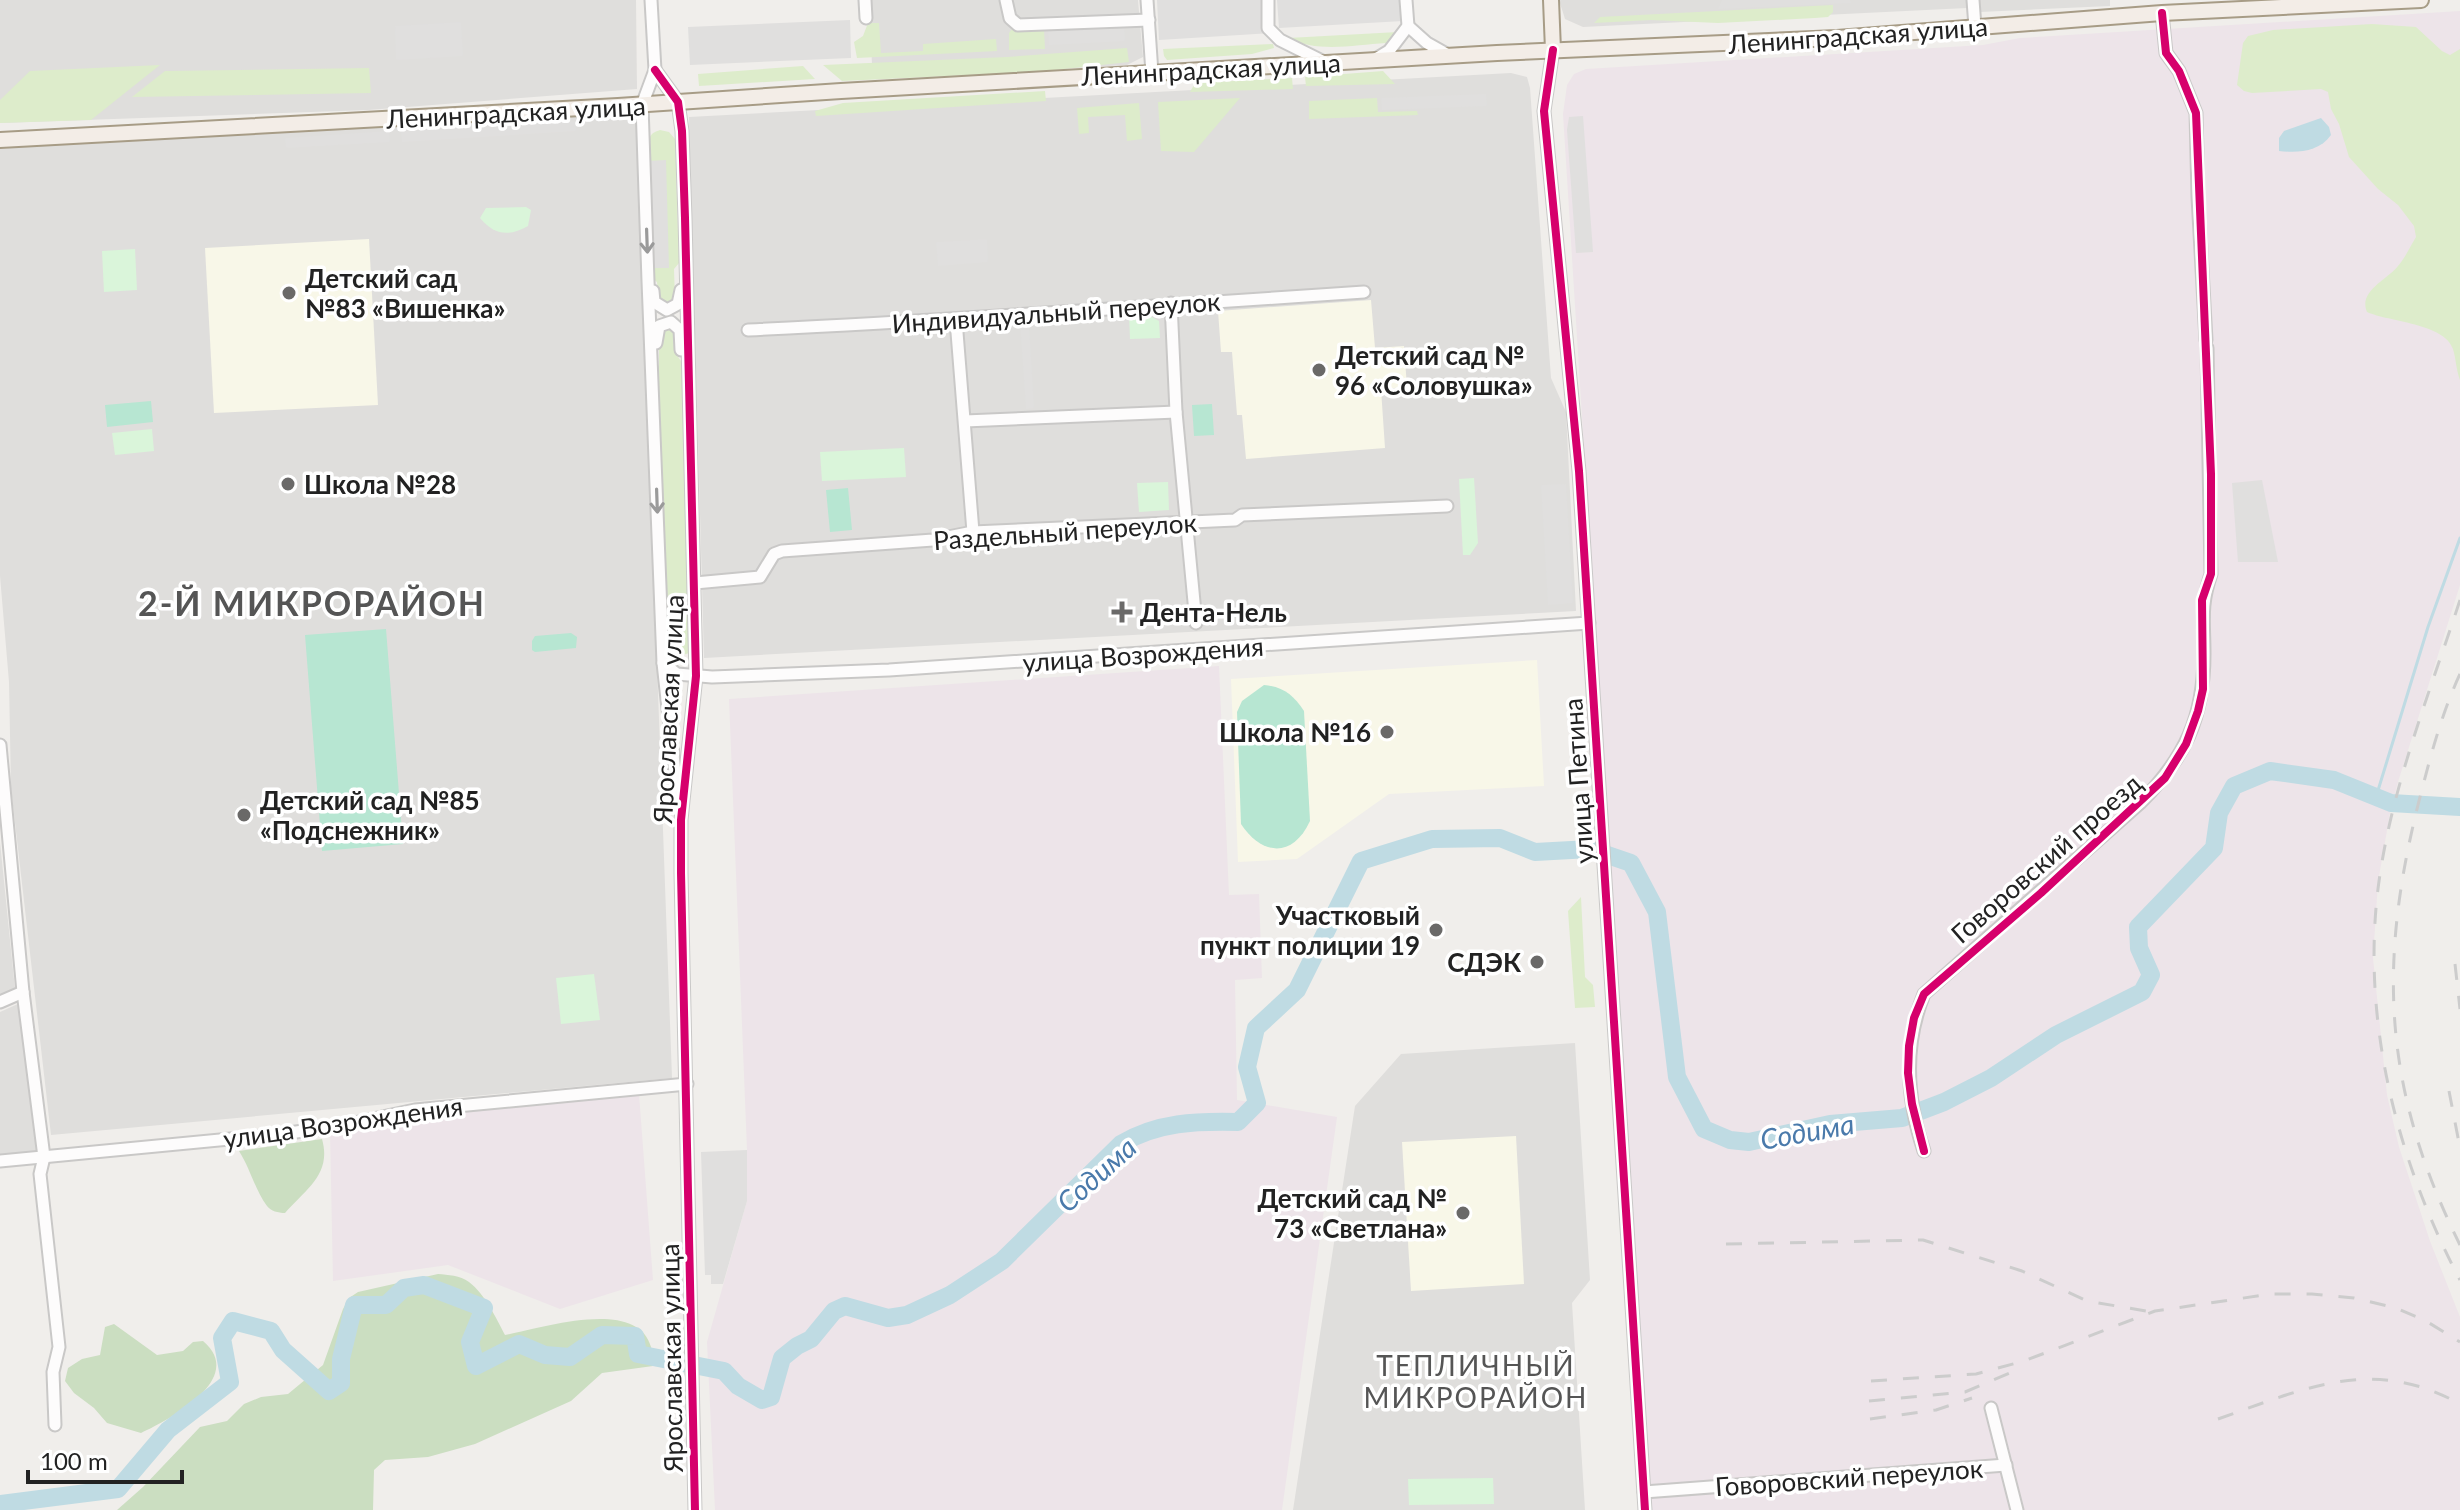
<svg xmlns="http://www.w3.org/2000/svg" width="2460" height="1510" font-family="Lato,sans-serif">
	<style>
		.residential { fill: #dfdedc }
		.industrial { fill: #ede4e9 }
		.education { fill: #f8f7e8 }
		.grass { fill: #ddeccb }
		.forest { fill: #cbdec1 }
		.park { fill: #daf5da }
		.pitch { fill: #b7e6d2 }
		.parking { fill: #e0dfde }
		.water { fill: #bfdbe3 }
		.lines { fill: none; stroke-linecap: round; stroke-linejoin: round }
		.stream { stroke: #bfdbe3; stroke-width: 3 }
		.river { stroke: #bfdbe3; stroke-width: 18 }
		.minor-casing { stroke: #c9c8c7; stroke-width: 15 }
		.major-casing { stroke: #a79c86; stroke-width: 18 }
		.minor { stroke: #fdfcfc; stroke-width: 11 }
		.major { stroke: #f3ede7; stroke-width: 14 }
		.rail { stroke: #ccc; stroke-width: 3; stroke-dasharray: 16 16; stroke-linecap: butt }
		.cycleway-casing { stroke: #fff; stroke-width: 13 }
		.cycleway { stroke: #d6006c; stroke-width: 8 }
		.oneway { stroke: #9a9a9a }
		.poi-dot { fill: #6a6968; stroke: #fff; stroke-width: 3 }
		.labels { text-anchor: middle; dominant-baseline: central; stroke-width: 7; stroke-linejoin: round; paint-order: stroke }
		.street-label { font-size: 26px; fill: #222; stroke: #fff }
		.poi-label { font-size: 26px; font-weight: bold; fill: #222; stroke: #fff; text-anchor: start }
		.water-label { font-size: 28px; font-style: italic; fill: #4a7aab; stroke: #fff }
		.neighbourhood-label { font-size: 28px; letter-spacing: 2px; fill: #555; stroke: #fff }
		.district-label { font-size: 34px; font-weight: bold; letter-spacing: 2px; fill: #555; stroke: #fff }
	</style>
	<rect width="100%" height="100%" fill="#f0eeeb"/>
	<g class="residential">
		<polygon points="0,0 636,0 637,89 368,110 0,123"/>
		<polygon points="868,0 1138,0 1143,57 1127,65 873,79"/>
		<polygon points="1559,0 1966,0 1967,8 1583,27 1565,19"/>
		<polygon points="1980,0 2110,0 2110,6 1980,12"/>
		<polygon points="1511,73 1527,77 1530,88 1551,378 1566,412 1576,611 704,658 689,117"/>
		<polygon points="637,113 672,1078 51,1135 11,788 9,682 0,576 0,149 148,135"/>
		<polygon points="0,842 15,989 0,996"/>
		<polygon points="20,1003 37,1151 0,1154 0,1012"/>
		<polygon points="1575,1043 1590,1280 1572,1303 1585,1510 1293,1510 1355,1106 1401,1054"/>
	</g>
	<g class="industrial">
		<polygon points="2460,11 2460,585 2398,782 2390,813 2378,882 2373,958 2387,1095 2399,1147 2430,1241 2460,1317 2460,1510 2024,1510 1998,1407 1984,1410 1998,1462 1649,1485 1563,114 1567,85 1574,74 1586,69 1983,45 2020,38"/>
		<polygon points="1219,666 1229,895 1259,894 1262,978 1235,980 1237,1100 1337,1117 1282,1510 715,1510 707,1342 747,1201 747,1150 729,699"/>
		<polygon points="639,1094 653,1280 560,1309 448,1265 333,1281 330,1131 395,1126 395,1117"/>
		<polygon points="2001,1471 2010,1510 1652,1510 1651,1497"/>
	</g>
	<g class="education">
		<polygon points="369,239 378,405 214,413 205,248"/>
		<polygon points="1371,300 1375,348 1404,346 1407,387 1381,389 1385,448 1246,459 1242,415 1237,415 1232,352 1221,352 1218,311"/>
		<polygon points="1537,660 1544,786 1389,794 1297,859 1238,862 1231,679"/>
		<polygon points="1516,1136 1524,1284 1411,1291 1402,1142"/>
	</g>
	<g class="grass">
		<polygon points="1833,5 1833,12 1828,17 1815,18 1718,23 1651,20 1594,23 1600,17"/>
		<polygon points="868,23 879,23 881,53 923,51 923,44 996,39 997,51 857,58 854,42 863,36"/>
		<path d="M2372 24 2416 27 2442 51 2450 55 2460 49V380C2456 369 2456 359 2453 349 2444 323 2389 322 2367 312 2358 291 2387 280 2398 266 2405 258 2410 247 2416 237L2414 226 2398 205 2378 189 2349 157 2339 124 2331 109 2328 92 2321 89 2252 93 2244 91 2237 85 2243 43 2248 36 2273 30Z"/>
		<polygon points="1012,29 1044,30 1045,49 1009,50 1009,33"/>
		<path d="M1398 32 1386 43C1354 45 1317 53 1288 38Z"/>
		<polygon points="1273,44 1274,48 1252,54 1167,60 1164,56 1163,49"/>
		<polygon points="1127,48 1129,62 1036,72 842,81 823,65 1007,57"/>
		<polygon points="160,65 91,120 0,123 0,100 30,71"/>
		<polygon points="803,66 815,79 699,86 698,74"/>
		<polygon points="369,68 371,93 132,97 165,71"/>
		<polygon points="1383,71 1395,84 1306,86 1305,77"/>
		<polygon points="1292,78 1293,89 1190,92 1195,83"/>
		<polygon points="1045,91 1046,101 816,116 815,111 843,103"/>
		<polygon points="1240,98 1194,152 1161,151 1158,102"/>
		<polygon points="1377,98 1378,112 1417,111 1418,115 1309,119 1309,101"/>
		<polygon points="1139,103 1142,139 1127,141 1125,115 1088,117 1089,133 1079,134 1077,108"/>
		<path d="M660 130 669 132 675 139 679 263 674 269 675 300 666 305 658 298 657 282 653 279V268H669C664 245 641 153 650 137 653 132 655 132 660 130Z"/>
		<polygon points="668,327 676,332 676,354 683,364 693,644 689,653 680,656 668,649 655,371 659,365 659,335"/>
		<polygon points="1581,897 1585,977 1593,985 1595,1007 1575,1008 1568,911"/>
	</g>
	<g class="forest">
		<path d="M322 1139C332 1174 306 1189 285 1213 278 1213 271 1211 267 1206 255 1190 250 1168 239 1151Z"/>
		<path d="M438 1274C448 1275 460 1275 469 1282 485 1294 496 1318 505 1335 539 1329 637 1296 651 1347 653 1353 652 1361 653 1366L602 1373 571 1401 475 1444 428 1457 385 1460 374 1470 373 1510H117L143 1487 200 1427 227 1421 244 1404 261 1397 288 1394 323 1365 343 1309 349 1298 358 1292Z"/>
		<path d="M114 1324 157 1355 183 1351 193 1342 203 1341C247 1378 171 1419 141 1433L107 1423 94 1408 74 1393 65 1381 68 1368 82 1359 100 1355 105 1327Z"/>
	</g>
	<g class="park">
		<path d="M526 207 531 210 528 226C509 237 494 235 480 218L486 208Z"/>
		<polygon points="135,249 137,290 104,292 102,251"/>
		<polygon points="1129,314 1146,314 1159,321 1160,338 1130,339"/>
		<polygon points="152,429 154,451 115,455 112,433"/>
		<polygon points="904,448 906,477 822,481 820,452"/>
		<polygon points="1474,478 1478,543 1470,555 1463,555 1459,479"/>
		<polygon points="1168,482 1169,510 1139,512 1137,483"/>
		<polygon points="594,974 600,1020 561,1024 556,978"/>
		<polygon points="1493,1478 1494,1504 1409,1505 1408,1479"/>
	</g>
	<g class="pitch">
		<polygon points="151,401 153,422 107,427 105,405"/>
		<polygon points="1212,404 1214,435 1194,436 1192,405"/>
		<polygon points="848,488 852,530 830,532 826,490"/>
		<polygon points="386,629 403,844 322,851 305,635"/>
		<polygon points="571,633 577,637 576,648 535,652 532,650 532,641 535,636"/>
		<path d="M1264 685C1284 687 1293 695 1304 711L1310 821C1293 858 1262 856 1241 824L1237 712 1242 701Z"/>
	</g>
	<g class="parking">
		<polygon points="1157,0 1271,0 1273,33 1159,40"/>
		<polygon points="1277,0 1402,0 1403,21 1279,28"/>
		<polygon points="1722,0 1850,0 1851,3 1718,9"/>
		<polygon points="850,20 851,58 690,65 688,27"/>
		<polygon points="461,22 463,56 396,60 395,26"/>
		<polygon points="1124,23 1125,41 1049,45 1048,27"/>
		<polygon points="1486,94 1487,106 1382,110 1381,98"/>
		<polygon points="1583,116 1593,252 1576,253 1567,130 1569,117"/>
		<polygon points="575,121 576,131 402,142 401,131"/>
		<polygon points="389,131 390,142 286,148 285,138"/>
		<polygon points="666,160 669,268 653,268 648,161"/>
		<polygon points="987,239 988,262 938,266 936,242"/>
		<polygon points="1020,323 1029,323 1034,408 1026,409"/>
		<polygon points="2262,480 2278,562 2238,562 2232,483"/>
		<polygon points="1566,484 1573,603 1548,605 1541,485"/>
		<polygon points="747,1150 747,1201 723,1284 711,1284 711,1275 705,1275 701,1152"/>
	</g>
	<path class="water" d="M2321 118 2329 127 2331 135C2319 152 2298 153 2279 151V138L2284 131Z"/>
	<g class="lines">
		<polyline class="stream" points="2376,797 2428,627 2460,538"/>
		<path class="river" d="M0 1504 118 1489 168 1430 230 1382 222 1338 233 1321 271 1331 283 1350 329 1391 341 1383V1359L354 1305H386L404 1288 424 1285 484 1308 470 1342 476 1366 519 1344 545 1355 570 1357 602 1335 635 1336 638 1354 724 1371 738 1386 762 1400 771 1397 782 1358 797 1346 811 1339 834 1311 845 1306 888 1318 907 1315 950 1295 1002 1261 1121 1144C1157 1122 1197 1121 1238 1122L1257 1103 1247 1067 1256 1028 1297 990 1361 861 1432 839 1500 838 1535 852 1590 849 1631 863 1657 912 1677 1077 1704 1129 1730 1140 1749 1142 1830 1124 1902 1118 1944 1102 1991 1078 2056 1035 2142 992 2151 975 2139 948 2138 927 2214 848 2219 813 2234 786 2270 771 2334 780 2391 803 2460 807"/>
		<defs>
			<g id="minor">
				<polyline points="651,0 655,70 642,105 648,281 663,663 678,800"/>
				<polyline points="865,0 866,18"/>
				<polyline points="1006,0 1010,18 1018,25 1149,20"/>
				<polyline points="1147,0 1152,73"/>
				<polyline points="1268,0 1268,28 1280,40 1322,61"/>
				<polyline points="1973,0 1975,27"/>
				<polyline points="2162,13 2166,53 2179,71 2196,113 2198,197 2206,340"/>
				<polyline points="1408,26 1427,43 1450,56"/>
				<polyline points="1553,50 1544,111 1579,471 1645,1510"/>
				<polyline points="1374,60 1389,51 1408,26 1406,0"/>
				<polyline points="655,70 678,102 682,131 685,218 696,676 681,820 681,873 695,1510"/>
				<polyline points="653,291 654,302 667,310 678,304 681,290"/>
				<polyline points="1171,303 1176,412 1196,623"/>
				<polyline points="956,320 973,532"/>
				<path d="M748 330C954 320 1159 306 1364 292"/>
				<polyline points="656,343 659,326 671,322 680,330 681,350"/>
				<polyline points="965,421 1176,412"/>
				<polyline points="695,583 760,577 774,554 782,551 933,540 973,532 1235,520 1242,515 1447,506"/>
				<polyline points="663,663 677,674 712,677 889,670 1589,623"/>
				<polyline points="0,745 23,992 44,1157 40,1174 59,1347 53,1372 55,1425"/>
				<polyline points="0,1002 23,992"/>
				<path d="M1924 1151C1906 1098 1903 1046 1924 994L2140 803C2185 758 2204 718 2204 654 2204 620 2200 607 2211 574L2207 348"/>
				<polyline points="0,1161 282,1134 345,1125 415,1110 687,1084"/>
				<polyline points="1991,1408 2017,1510"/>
				<polyline points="1644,1492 2006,1465"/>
			</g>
			<g id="major">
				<polyline points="1551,0 1553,50"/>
				<polyline points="0,140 618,106 841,91 1497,53 1837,38 2162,13 2421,0"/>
			</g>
		</defs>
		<use href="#minor" class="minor-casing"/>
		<use href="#major" class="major-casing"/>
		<use href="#minor" class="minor"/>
		<use href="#major" class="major"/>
		<g class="rail">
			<path d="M2460 600C2432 686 2397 773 2382 862 2357 1004 2393 1153 2460 1280"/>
			<path d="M2460 674C2441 715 2430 758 2419 801 2377 967 2384 1091 2460 1245"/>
			<polyline points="2455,964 2460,1009"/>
			<polyline points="2449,1091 2460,1148"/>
			<polyline points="1726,1244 1923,1240 2022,1271 2087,1301 2146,1311"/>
			<polyline points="1871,1381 1976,1374 2024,1361 2155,1311 2271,1294 2312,1294 2354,1298 2396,1308 2426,1321 2460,1342"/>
			<polyline points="1869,1401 1965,1392 2010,1373"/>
			<polyline points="1870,1419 1936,1410 1972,1398"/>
			<path d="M2218 1419C2304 1389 2372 1355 2460 1404"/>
		</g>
		<defs>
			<g id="cycleway">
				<polyline points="1553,50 1544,111 1579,471 1645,1510"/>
				<polyline points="655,70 678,102 682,131 685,218 696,676 681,820 681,873 695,1510"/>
				<polyline points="1924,1151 1912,1104 1908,1073 1909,1046 1914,1018 1924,994 2041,893 2165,778 2186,744 2198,711 2203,689 2202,600 2211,574 2211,474 2196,113 2179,71 2166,53 2162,13"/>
			</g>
		</defs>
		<use href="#cycleway" class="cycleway-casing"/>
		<use href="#cycleway" class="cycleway"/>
	</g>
	<defs><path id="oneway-shaft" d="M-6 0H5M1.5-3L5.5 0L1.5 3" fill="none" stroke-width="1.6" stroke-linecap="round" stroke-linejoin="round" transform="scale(2)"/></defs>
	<g class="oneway">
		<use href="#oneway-shaft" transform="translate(647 241) rotate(88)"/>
		<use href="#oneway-shaft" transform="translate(657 501) rotate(88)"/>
	</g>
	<g class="poi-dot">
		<circle cx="289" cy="293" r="8"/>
		<circle cx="1319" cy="370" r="8"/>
		<circle cx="288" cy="484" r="8"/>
		<path d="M1118 600h8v8h8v8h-8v8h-8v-8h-8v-8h8z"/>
		<circle cx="1387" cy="732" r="8"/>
		<circle cx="244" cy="815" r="8"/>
		<circle cx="1436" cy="930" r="8"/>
		<circle cx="1537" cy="962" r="8"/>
		<circle cx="1463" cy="1213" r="8"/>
	</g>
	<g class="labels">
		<g class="street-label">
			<text transform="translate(1858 35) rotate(-4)">Ленинградская улица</text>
			<text transform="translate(1211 69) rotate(-3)">Ленинградская улица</text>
			<text transform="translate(516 112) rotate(-3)">Ленинградская улица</text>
			<text transform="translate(1056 312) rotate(-4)">Индивидуальный переулок</text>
			<text transform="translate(1065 531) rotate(-4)">Раздельный переулок</text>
			<text transform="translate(1143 654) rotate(-4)">улица Возрождения</text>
			<text transform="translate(668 709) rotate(-87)">Ярославская улица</text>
			<text transform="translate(1578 781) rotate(-94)">улица Петина</text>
			<text transform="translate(2046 858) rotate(-41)">Говоровский проезд</text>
			<text transform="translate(343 1122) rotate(-8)">улица Возрождения</text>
			<text transform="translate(671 1358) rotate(-91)">Ярославская улица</text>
			<text transform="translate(1849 1477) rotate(-4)">Говоровский переулок</text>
		</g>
		<g class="poi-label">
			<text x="305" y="278">Детский сад<tspan x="305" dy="30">№83 «Вишенка»</tspan></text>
			<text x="1335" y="355">Детский сад №<tspan x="1335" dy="30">96 «Соловушка»</tspan></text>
			<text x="304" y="484">Школа №28</text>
			<text x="1140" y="612">Дента-Нель</text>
			<text x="1371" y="732" text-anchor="end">Школа №16</text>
			<text x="260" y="800">Детский сад №85<tspan x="260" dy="30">«Подснежник»</tspan></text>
			<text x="1420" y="915" text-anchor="end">Участковый<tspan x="1420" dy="30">пункт полиции 19</tspan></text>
			<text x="1521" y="962" text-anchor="end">СДЭК</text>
			<text x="1447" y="1198" text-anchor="end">Детский сад №<tspan x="1447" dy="30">73 «Светлана»</tspan></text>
		</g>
		<g class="water-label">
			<text transform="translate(1807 1131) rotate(-10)">Содима</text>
			<text transform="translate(1096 1174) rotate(-42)">Содима</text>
		</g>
		<g class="neighbourhood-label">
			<text x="1476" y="1365">ТЕПЛИЧНЫЙ<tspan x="1476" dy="32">МИКРОРАЙОН</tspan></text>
		</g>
		<g class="district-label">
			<text x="312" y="602">2-Й МИКРОРАЙОН</text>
		</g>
	</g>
	<path d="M28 1470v12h154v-12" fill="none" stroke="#222222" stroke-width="4"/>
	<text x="40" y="1470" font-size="24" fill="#222222" stroke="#ffffff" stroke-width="6" paint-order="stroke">100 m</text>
</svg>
